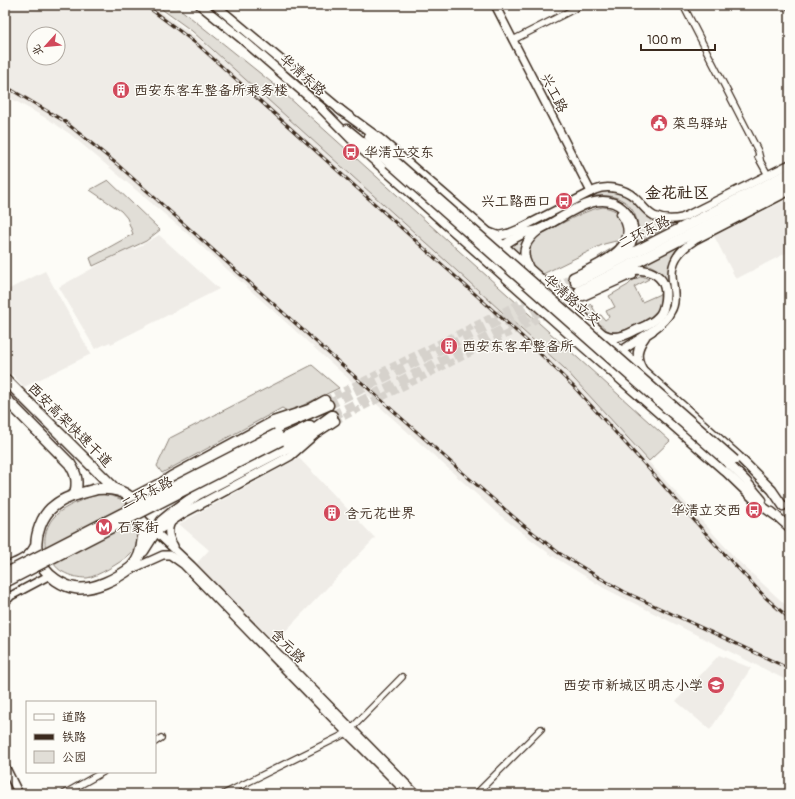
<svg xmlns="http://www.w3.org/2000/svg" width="795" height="799" font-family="Pangolin,'LXGW WenKai TC',sans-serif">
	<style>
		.built { fill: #efece7; fill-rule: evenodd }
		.green { fill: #e1ded7; stroke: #8e847a }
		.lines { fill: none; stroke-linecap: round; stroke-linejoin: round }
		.secondary-tunnel { stroke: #d6d2cc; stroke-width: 7; stroke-dasharray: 7 3.5; stroke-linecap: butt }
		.highway-tunnel { stroke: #d6d2cc; stroke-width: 10; stroke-dasharray: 10 5; stroke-linecap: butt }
		.street-casing { stroke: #3b2a1e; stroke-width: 8 }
		.secondary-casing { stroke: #3b2a1e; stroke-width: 10 }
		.primary-casing { stroke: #3b2a1e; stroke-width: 11 }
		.highway-casing { stroke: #3b2a1e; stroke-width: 13 }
		.street { stroke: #fdfcf7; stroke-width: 5.5 }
		.secondary { stroke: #fdfcf7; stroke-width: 7 }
		.primary { stroke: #fdfcf7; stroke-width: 8 }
		.highway { stroke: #fdfcf7; stroke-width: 10 }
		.rail-casing { stroke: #3b2a1e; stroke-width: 3 }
		.rail { stroke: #fdfcf7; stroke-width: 1.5; stroke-dasharray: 4.5; stroke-linecap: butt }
		.primary-bridge-casing { stroke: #3b2a1e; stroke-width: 11; stroke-linecap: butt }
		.highway-bridge-casing { stroke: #3b2a1e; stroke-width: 13; stroke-linecap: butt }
		.primary-bridge { stroke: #fdfcf7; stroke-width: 8 }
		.highway-bridge { stroke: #fdfcf7; stroke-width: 10 }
		.labels { text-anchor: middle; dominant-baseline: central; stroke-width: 3; stroke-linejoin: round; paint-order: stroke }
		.street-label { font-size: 14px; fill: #3b2a1e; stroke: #fdfcf7 }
		.poi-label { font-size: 14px; fill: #3b2a1e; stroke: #fdfcf7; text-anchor: start }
		.quarter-label { font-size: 16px; font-weight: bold; fill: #3b2a1e; stroke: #fdfcf7 }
	</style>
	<rect width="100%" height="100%" fill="#fdfcf7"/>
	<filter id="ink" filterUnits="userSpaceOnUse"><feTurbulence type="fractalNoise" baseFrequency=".025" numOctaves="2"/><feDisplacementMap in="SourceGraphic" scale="8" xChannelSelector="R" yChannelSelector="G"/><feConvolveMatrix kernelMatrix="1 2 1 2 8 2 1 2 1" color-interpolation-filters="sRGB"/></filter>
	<g filter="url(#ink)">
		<g class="built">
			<path d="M5 5H152L196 37 233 68 565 369 738 561 790 609V682L604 588 551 555 497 513 451 471 189 235 70 134 51 121 5 95ZM34 34H58V58H34Z"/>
			<polygon points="790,198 790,251 736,279 714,236"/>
			<polygon points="159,235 219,289 111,344 110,342 95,349 59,287 131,247 135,249"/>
			<polygon points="45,271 91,354 24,387 5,367 5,291"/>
			<polygon points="299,458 375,538 275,642 196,564 209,550 179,524"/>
			<polygon points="719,655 751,668 710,730 676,701"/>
		</g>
		<g class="green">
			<polygon points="156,5 175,5 276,86 670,441 649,461 564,368 192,31"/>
			<polygon points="108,180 160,230 146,241 93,266 90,258 133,234 127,218 121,211 90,190"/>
			<path d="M602 191H613L625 195 631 198 649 214 685 218 634 245C638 237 639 229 637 221 631 196 607 192 586 198L590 195Z"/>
			<path d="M603 207C611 208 621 212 623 220 625 225 624 232 625 237L613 251 599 259 598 257 617 245 616 241 604 244 543 274C538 270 530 265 528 258 527 251 530 243 535 238 540 233 548 231 554 227 570 220 585 210 603 207Z"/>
			<polygon points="527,235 525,240 521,256 509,245"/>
			<path d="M682 243C660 266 676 282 668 307 670 284 667 270 643 263Z"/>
			<path d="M642 276 649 279 634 287 642 302 660 294C660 299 661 305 658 309 653 318 626 331 616 332 612 332 610 332 607 330L582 309 591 304 597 315H601L605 320 609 317 606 311 615 307 609 296 628 285 632 281Z"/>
			<polygon points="312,365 339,388 289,412 282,408 162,473 157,466 170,438"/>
			<path d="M99 494C120 496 133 502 137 525 139 532 140 539 136 546 134 549 132 553 129 555 122 562 96 577 87 578 78 578 70 576 63 572 59 570 57 568 54 564 53 562 50 560 49 557 41 544 45 525 56 515 63 507 88 497 99 494Z"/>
		</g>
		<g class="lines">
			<g class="secondary-tunnel">
				<polyline points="546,290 573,277"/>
				<polyline points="325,400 534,296"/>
				<polyline points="335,421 583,296"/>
			</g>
			<g class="highway-tunnel">
				<polyline points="328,405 576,282"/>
				<polyline points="332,416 580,291"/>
			</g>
			<defs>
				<g id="street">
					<polyline points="683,5 758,151 760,159"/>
					<polyline points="789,5 790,8"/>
					<polyline points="513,40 582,5"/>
					<polyline points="758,157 768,175"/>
					<polyline points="155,742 161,738"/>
					<polyline points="64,794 103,772"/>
					<polyline points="224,794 347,733 402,677"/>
					<polyline points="476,794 541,729"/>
				</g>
				<g id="secondary">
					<polyline points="495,5 591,192"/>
					<path d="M507 234 519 229 595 190C607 185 624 188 634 197 641 203 645 211 654 216 663 220 673 220 682 218L790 164"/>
					<path d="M652 331C659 326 667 320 671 311 676 303 674 293 673 284 669 263 678 251 695 240L790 191"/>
					<polyline points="141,518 192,566 416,794"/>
					<path d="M172 521C166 530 169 538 174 546"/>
					<path d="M5 567C19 560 30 558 36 542"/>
					<polyline points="132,569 163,555 170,555 184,565 347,733 408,794"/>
					<polyline points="5,599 50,575"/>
					<polyline points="5,766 19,794"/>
				</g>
				<g id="primary">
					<polyline points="200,5 242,39 323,109"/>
					<polyline points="215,5 343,112"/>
					<polyline points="319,106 358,146 580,344 726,472 759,504 776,516"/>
					<polyline points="339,109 380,139 496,239 576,310 739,457 772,490 783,506"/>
					<polyline points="347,129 389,163"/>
					<polyline points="369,137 393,159"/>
					<polyline points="490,233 498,236 507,234"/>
					<path d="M499 249C506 243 519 235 528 232 532 231 536 231 540 229 563 219 598 186 623 209 628 214 632 220 633 227 635 238 629 251 621 257"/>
					<path d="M528 266C520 251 526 240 539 230"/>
					<path d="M573 277C595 266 646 247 621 214"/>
					<polyline points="583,296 625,277 632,275"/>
					<path d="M605 335C615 340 625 336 634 331 642 327 652 324 658 317 663 313 664 306 665 300 669 272 643 265 621 273"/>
					<polyline points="618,355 621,351 652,331"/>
					<path d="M642 369C635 357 637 348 645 337"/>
					<polyline points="729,464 746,481 762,500"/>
					<polyline points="162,482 171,476 273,421 309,409 325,400"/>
					<polyline points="772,512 790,528"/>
					<polyline points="156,532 182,514 281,461 290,456 315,434 335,421"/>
				</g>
				<g id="highway">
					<polyline points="576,282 790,173"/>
					<polyline points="580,291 790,183"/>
					<polyline points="5,379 116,490"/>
					<path d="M5 398 70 464C77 475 78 482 75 495"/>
					<polyline points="281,440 310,426"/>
					<path d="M97 489C108 488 121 489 130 497 133 501 135 506 138 511 145 528 145 553 132 567 118 578 93 591 75 588 68 587 62 584 56 580 37 567 32 547 40 526 43 518 47 511 54 506 66 496 83 493 97 489Z"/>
					<polyline points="131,499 158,485 173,481 275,428 328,405"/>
					<polyline points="143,551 162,521 173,512 198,494 292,445 332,416"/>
					<polyline points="5,598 8,597"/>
				</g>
			</defs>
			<use href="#street" class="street-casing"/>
			<use href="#secondary" class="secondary-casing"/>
			<use href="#primary" class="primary-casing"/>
			<use href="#highway" class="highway-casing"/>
			<use href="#street" class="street"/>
			<use href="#secondary" class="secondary"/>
			<use href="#primary" class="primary"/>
			<use href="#highway" class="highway"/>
			<defs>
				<g id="rail">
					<polyline points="145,5 177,29 198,45 526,340 574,387 647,467 716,545 766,598 790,619"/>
					<polyline points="5,86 64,121 118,165 463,473 523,525 559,553 600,578 625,592 790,669"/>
				</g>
			</defs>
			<use href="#rail" class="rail-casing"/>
			<use href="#rail" class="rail"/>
			<defs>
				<g id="primary-bridge">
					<polyline points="393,159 735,460"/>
					<polyline points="389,163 729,464"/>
				</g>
				<g id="highway-bridge">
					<polyline points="5,574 277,434"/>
					<polyline points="5,582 281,440"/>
				</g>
			</defs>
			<use href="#primary-bridge" class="primary-bridge-casing"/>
			<use href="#highway-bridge" class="highway-bridge-casing"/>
			<use href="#primary-bridge" class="primary-bridge"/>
			<use href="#highway-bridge" class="highway-bridge"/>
		</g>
	</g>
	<defs>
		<symbol id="building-disc" viewBox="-11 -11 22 22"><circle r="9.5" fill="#d1495b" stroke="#fdfcf7"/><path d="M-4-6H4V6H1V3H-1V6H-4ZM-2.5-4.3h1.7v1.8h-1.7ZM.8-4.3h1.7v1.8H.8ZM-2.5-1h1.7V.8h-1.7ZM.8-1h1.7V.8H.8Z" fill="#fff"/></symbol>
		<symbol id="civic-disc" viewBox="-11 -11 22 22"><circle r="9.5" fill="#d1495b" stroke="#fdfcf7"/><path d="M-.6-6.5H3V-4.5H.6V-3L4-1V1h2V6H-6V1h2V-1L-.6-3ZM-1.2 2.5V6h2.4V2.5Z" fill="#fff"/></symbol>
		<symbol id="bus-disc" viewBox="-11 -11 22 22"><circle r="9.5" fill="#d1495b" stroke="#fdfcf7"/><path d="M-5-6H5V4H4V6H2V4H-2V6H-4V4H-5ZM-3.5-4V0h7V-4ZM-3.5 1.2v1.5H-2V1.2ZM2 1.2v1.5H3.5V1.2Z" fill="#fff"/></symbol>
		<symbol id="metro-disc" viewBox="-11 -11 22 22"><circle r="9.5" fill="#d1495b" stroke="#fdfcf7"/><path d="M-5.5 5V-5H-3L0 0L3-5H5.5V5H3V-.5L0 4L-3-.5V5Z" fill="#fff"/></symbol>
		<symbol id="school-disc" viewBox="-11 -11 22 22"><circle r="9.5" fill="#d1495b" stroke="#fdfcf7"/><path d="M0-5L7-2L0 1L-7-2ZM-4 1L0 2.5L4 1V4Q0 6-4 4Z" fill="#fff"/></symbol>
	</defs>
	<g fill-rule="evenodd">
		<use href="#building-disc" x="111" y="80" width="20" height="20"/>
		<use href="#civic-disc" x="649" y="113" width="20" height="20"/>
		<use href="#bus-disc" x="341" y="142" width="20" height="20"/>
		<use href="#bus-disc" x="554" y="191" width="20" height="20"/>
		<use href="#building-disc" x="439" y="336" width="20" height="20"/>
		<use href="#bus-disc" x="744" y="500" width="20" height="20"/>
		<use href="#building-disc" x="322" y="503" width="20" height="20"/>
		<use href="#metro-disc" x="94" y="517" width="20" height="20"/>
		<use href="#school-disc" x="706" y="675" width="20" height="20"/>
	</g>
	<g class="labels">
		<g class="street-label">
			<text transform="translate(303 75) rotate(41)">华清东路</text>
			<text transform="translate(554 93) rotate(63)">兴工路</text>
			<text transform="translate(644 232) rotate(-27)">二环东路</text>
			<text transform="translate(572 300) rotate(41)">华清路立交</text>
			<text transform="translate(70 425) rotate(45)">西安高架快速干道</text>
			<text transform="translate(147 493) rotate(-27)">二环东路</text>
			<text transform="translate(288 646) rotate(45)">含元路</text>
		</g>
		<g class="poi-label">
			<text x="134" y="90">西安东客车整备所乘务楼</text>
			<text x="672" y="123">菜鸟驿站</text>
			<text x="364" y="152">华清立交东</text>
			<text x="551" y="201" text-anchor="end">兴工路西口</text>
			<text x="462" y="346">西安东客车整备所</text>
			<text x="741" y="510" text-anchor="end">华清立交西</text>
			<text x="345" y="513">含元花世界</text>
			<text x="117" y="527">石家街</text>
			<text x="703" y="685" text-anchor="end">西安市新城区明志小学</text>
		</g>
		<g class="quarter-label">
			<text x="677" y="193">金花社区</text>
		</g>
	</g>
	<rect width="795" height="799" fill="none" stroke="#fdfcf7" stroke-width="20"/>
	<rect x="10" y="10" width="775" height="779" fill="none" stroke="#3b2a1e" stroke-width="1.5" filter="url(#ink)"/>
	<rect x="26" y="701" width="130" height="72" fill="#fdfcf7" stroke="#afa8a0"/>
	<rect x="34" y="714" width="20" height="6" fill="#fdfcf7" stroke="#afa8a0"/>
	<text x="62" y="721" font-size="12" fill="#3b2a1e">道路</text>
	<rect x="34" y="734" width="20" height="6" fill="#3b2a1e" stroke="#afa8a0"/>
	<text x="62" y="741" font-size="12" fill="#3b2a1e">铁路</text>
	<rect x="34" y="751" width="20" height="12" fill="#e1ded7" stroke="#afa8a0"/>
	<text x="62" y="761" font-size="12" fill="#3b2a1e">公园</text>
	<g transform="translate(46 46) rotate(243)"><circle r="19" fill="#fdfcf7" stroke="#afa8a0"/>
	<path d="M0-3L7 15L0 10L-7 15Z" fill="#d1495b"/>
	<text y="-6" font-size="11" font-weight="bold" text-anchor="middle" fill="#3b2a1e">北</text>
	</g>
	<path d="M641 44v6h74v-6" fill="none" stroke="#3b2a1e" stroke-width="2"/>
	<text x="647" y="44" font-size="12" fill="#3b2a1e" stroke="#fdfcf7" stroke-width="3" paint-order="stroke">100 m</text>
</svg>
